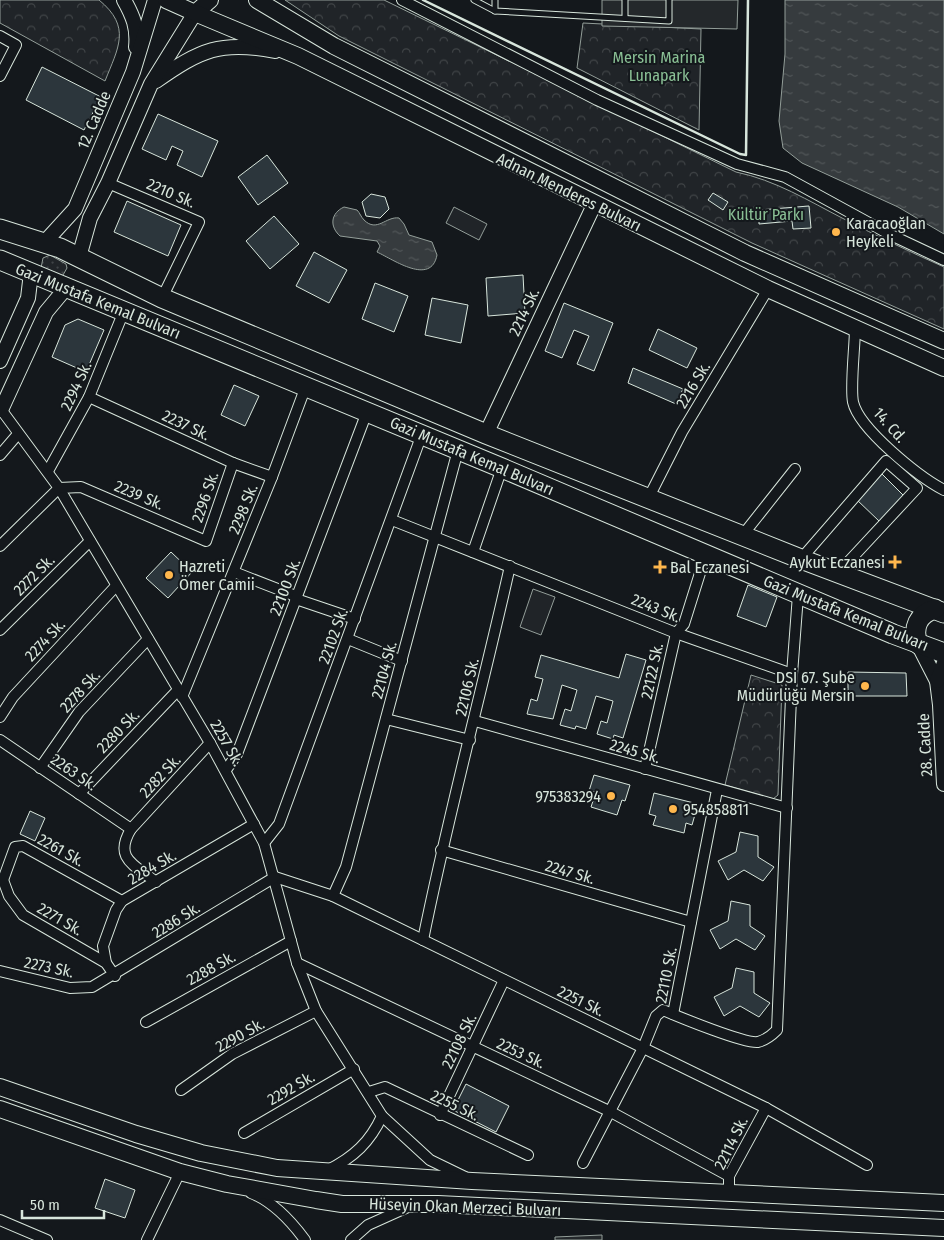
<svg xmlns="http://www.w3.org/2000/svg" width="944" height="1240" font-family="'Fira Sans Condensed',sans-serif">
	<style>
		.grass { fill: url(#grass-dots); stroke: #939e99 }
		.forest { fill: url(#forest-crowns); stroke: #939e99 }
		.pitch { fill: #202428; stroke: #939e99 }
		.parking { fill: #24282b; stroke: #939e99 }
		.water { fill: url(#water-ripples); stroke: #939e99 }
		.building { fill: #2c363c; stroke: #d8e6dc }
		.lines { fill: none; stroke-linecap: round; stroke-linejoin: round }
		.lane-casing { stroke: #d8e6dc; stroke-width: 7 }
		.street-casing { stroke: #d8e6dc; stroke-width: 12 }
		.secondary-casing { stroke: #d8e6dc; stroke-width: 16 }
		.primary-casing { stroke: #d8e6dc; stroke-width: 18 }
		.highway-casing { stroke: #d8e6dc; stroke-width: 21 }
		.lane { stroke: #14181c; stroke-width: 5 }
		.street { stroke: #14181c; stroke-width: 10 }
		.secondary { stroke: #14181c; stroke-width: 14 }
		.primary { stroke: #14181c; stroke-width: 16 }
		.highway { stroke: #14181c; stroke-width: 19 }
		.wall { stroke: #d8e6dc; stroke-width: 2.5 }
		.poi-dot { fill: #ffb74d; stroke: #14181c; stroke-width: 2 }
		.labels { text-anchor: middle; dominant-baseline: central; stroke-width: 4; stroke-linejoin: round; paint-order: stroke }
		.park-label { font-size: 16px; fill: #8ac095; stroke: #14181c }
		.street-label { font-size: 16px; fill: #d8e6dc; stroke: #14181c }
		.poi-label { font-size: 16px; fill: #d8e6dc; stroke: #14181c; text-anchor: start }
	</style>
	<defs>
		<pattern id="grass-dots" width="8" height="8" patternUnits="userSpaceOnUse" patternTransform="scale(1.25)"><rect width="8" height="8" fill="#202428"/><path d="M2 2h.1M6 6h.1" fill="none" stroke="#404447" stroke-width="1.8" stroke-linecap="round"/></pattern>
		<pattern id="forest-crowns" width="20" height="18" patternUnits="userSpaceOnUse" patternTransform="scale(1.25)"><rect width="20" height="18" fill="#202428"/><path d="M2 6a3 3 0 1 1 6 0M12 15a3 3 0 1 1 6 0" fill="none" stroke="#404447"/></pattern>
		<pattern id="water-ripples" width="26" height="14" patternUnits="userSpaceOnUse" patternTransform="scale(1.25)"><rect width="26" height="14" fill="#363b3e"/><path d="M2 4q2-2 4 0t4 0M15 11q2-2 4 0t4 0" fill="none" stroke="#525759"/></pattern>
	</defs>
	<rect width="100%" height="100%" fill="#14181c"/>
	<polygon class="grass" points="50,255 66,264 67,268 63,275 60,277 41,268 43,258"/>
	<g class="forest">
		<path d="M0 0H99C132 27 118 48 105 81L0 23Z"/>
		<path d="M285 0H384L736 172C775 180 809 201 844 219 877 236 910 252 944 267V329L752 243 339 36Z"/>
		<polygon points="583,23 701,29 699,130 577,68"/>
		<polygon points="751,675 782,685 778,795 773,799 725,785"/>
	</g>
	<g class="pitch">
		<polygon points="454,207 487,224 479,240 446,223"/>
		<polygon points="533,589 555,597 541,635 520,627"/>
	</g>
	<g class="parking">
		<polygon points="602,0 738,0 737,29 602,26"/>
		<polygon points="602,1235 602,1240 555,1240 555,1237"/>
	</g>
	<g class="water">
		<polygon points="785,0 944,0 944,234 898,207 802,163 783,148 779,121 785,54"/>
		<path d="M344 207 357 210C360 213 361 217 364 220 377 233 386 216 399 218L404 224 409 235 432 242 437 255C431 286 394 260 377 252L380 246 377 241 340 236C329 226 331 213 344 207Z"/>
	</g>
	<g class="building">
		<polygon points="42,67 101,97 84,130 26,100"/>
		<polygon points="158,114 218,141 202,177 177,165 183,151 172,146 166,160 142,149"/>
		<polygon points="267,155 288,183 258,205 238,177"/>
		<polygon points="713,193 728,202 723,210 708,200"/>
		<polygon points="371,194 385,197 389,209 380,218 366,216 362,202"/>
		<polygon points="127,201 181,225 168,256 114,232"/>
		<polygon points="809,206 811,228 793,229 792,221 759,224 759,210"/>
		<polygon points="274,216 299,244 270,269 246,241"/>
		<polygon points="314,252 347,270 329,303 296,286"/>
		<polygon points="523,275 525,313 488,316 486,278"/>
		<polygon points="375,283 408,296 394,332 362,319"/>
		<polygon points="432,298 468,305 461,343 425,335"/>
		<polygon points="564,303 613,323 594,371 577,364 589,336 574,330 562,358 545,351"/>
		<polygon points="78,319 104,330 86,372 52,357 65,325"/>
		<polygon points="658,329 697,348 687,368 649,350"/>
		<polygon points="633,368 683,389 676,404 628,383"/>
		<polygon points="234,385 259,396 245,426 221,415"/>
		<polygon points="881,473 904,496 879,521 856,499"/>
		<polygon points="171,552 192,572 168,598 146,578"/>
		<polygon points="748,585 777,597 766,627 737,616"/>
		<polygon points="626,654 646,660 623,738 614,735 613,739 597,734 601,721 607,723 613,701 596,696 586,729 576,726 575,729 560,725 565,709 571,711 577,690 562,685 553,719 527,714 531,699 537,701 543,679 535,677 541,655 619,678"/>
		<polygon points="848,672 906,673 907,696 848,696"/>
		<polygon points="594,775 630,785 625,801 622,800 617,815 591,807 596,792 589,791"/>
		<polygon points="654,793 698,804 692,825 686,823 684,833 653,825 656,816 649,814"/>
		<polygon points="30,811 45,818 35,841 20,834"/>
		<polygon points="740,832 758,836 758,857 774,867 763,881 744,870 728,880 718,861 736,852"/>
		<polygon points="731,901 750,905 750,926 765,936 755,950 736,939 720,949 710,930 728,921"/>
		<polygon points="736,968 754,972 754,993 770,1003 759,1017 740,1006 724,1016 714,997 732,988"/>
		<polygon points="466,1084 509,1106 496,1132 453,1110"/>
		<polygon points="105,1179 135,1190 125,1218 95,1208"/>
	</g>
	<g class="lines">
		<defs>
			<g id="lane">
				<polyline points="474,0 495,11 669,21 669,0"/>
				<polyline points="625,0 625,18"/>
				<polyline points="495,11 495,0"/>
			</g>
			<g id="street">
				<polyline points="402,0 597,100 737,164 785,177 891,235 944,260"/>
				<polyline points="0,36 16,45 0,76"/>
				<polyline points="108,183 199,222 162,298"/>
				<path d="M855 328C855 345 850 387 853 402 859 429 919 477 944 490"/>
				<polyline points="89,397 233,463 272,477"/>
				<polyline points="0,408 59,488 210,743 264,843 297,963 316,1011 382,1116 430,1160 465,1177"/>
				<polyline points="0,455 18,434"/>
				<polyline points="48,471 89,397 124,311"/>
				<polyline points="648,499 682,432 768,289"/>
				<polyline points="392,520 676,633 792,674"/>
				<polyline points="742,536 795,469"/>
				<polyline points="0,546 59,488 81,487 206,541 233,463"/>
				<polyline points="473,552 502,468"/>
				<polyline points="801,559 886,461 917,488 838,573"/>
				<polyline points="234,572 293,595 296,599 355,619"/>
				<polyline points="0,630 90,541"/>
				<polyline points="348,639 402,661"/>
				<polyline points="182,697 272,477 306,386"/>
				<polyline points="0,717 13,697 116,586"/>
				<polyline points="386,719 470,740"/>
				<polyline points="475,721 787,808"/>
				<polyline points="0,740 131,829"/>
				<polyline points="40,768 79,712 148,639"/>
				<polyline points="645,769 676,633 684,624 706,554"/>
				<polyline points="226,770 237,754 367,412"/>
				<polyline points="79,794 178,690"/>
				<polyline points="264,843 279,824 422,434"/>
				<polyline points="441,850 691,922"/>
				<polyline points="275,877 333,896 766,1108 867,1165"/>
				<polyline points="0,880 3,880 9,896 23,915 106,963 115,976"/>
				<polyline points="3,880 15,847 23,846 122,901"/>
				<path d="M156 882C135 865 113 859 131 829L210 743"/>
				<polyline points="333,896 346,867 458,450"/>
				<path d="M423 940C448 815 482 691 510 566"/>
				<polyline points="106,963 103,946 116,910 122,901 254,824"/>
				<polyline points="297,963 611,1112 729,1176"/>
				<polyline points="0,971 70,988 92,987 275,877"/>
				<polyline points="673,1014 717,790"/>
				<polyline points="146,1022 291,941"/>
				<polyline points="181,1090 232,1054 316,1011"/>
				<polyline points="369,1092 385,1087 528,1155"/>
				<polyline points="440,1115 504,980"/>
				<polyline points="244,1133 354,1069"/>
				<path d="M583 1163 643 1048 656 1016 663 1010C679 1017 745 1044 758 1042 766 1040 772 1035 777 1030L792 674 798 595"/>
				<path d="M328 1170C354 1157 370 1142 382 1116"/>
				<polyline points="729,1192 729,1176 766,1108"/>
				<path d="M251 1193C274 1202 291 1221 305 1240"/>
				<polyline points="0,1220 47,1240"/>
				<polyline points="147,1240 180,1172"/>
				<polyline points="351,1240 368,1225 408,1207"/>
			</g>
			<g id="secondary">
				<path d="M124 0C133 16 138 28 136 47"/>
				<path d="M156 81C200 50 221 40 275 51"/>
				<polyline points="44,243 75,209 133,72 155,0"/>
				<polyline points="79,257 90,218 108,183 151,84 195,13"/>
				<polyline points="0,361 28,298 31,273"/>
				<polyline points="1,410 46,312 66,288"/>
				<polyline points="486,434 594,205"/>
				<polyline points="918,644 937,681 940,705 944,784"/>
				<polyline points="937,681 944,663"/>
			</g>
			<g id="primary">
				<polyline points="166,0 195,13 210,0"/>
				<polyline points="257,0 334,46 745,253 944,341"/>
				<polyline points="195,13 298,56 768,289 944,368"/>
				<polyline points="0,1087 136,1134 201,1153 277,1168 472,1181 944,1203"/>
				<polyline points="0,1109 180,1172 227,1184 316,1200 342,1204 438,1204 944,1228"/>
			</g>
			<g id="highway">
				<polyline points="0,229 60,248 162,298 486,434 801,559 944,613"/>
				<polyline points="0,260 502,468 893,634 944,653"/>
				<path d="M918 644C912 628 918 614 935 609"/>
			</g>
		</defs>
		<use href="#lane" class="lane-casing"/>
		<use href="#street" class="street-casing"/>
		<use href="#secondary" class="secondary-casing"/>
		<use href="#primary" class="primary-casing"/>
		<use href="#highway" class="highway-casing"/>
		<use href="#lane" class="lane"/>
		<use href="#street" class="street"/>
		<use href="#secondary" class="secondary"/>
		<use href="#primary" class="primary"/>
		<use href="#highway" class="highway"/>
		<polyline class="wall" points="423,0 740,154 746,155 748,0"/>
	</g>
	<g class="poi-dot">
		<circle cx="836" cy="232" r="5"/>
		<path d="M892.5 554.5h5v5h5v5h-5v5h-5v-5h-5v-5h5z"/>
		<path d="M657.5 559.5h5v5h5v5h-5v5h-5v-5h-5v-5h5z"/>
		<circle cx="169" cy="575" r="5"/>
		<circle cx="865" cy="686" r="5"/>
		<circle cx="611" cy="796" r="5"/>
		<circle cx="673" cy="809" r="5"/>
	</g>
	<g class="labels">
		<g class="park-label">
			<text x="659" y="57">Mersin Marina<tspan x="659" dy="18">Lunapark</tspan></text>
			<text x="766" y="214">Kültür Parkı</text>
		</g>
		<g class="street-label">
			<text transform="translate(94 120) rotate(-67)">12. Cadde</text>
			<text transform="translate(569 192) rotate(26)">Adnan Menderes Bulvarı</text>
			<text transform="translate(171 193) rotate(23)">2210 Sk.</text>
			<text transform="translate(98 301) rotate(22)">Gazi Mustafa Kemal Bulvarı</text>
			<text transform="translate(524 312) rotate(-65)">2214 Sk.</text>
			<text transform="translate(693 385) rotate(-59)">2216 Sk.</text>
			<text transform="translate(76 386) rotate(-65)">2294 Sk.</text>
			<text transform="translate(186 425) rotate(25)">2237 Sk.</text>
			<text transform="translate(890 425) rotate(48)">14. Cd.</text>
			<text transform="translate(472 456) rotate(23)">Gazi Mustafa Kemal Bulvarı</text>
			<text transform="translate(139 495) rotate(23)">2239 Sk.</text>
			<text transform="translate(205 497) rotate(-71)">2296 Sk.</text>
			<text transform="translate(243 509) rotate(-68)">2298 Sk.</text>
			<text transform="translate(34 575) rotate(-45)">2272 Sk.</text>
			<text transform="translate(285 587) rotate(-69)">22100 Sk.</text>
			<text transform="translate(656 608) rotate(22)">2243 Sk.</text>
			<text transform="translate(846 613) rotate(22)">Gazi Mustafa Kemal Bulvarı</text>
			<text transform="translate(333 636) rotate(-70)">22102 Sk.</text>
			<text transform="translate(45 640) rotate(-47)">2274 Sk.</text>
			<text transform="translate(384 670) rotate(-75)">22104 Sk.</text>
			<text transform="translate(652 671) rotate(-78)">22122 Sk.</text>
			<text transform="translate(467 687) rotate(-77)">22106 Sk.</text>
			<text transform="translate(80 691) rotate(-48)">2278 Sk.</text>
			<text transform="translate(118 731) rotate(-46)">2280 Sk.</text>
			<text transform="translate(227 743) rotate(60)">2257 Sk.</text>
			<text transform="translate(925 745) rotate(-93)">28. Cadde</text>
			<text transform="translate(635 751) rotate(16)">2245 Sk.</text>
			<text transform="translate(74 772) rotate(34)">2263 Sk.</text>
			<text transform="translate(160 776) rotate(-47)">2282 Sk.</text>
			<text transform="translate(61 850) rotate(29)">2261 Sk.</text>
			<text transform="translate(152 867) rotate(-30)">2284 Sk.</text>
			<text transform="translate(570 872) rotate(16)">2247 Sk.</text>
			<text transform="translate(60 919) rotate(30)">2271 Sk.</text>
			<text transform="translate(176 920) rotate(-32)">2286 Sk.</text>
			<text transform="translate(49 967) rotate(12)">2273 Sk.</text>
			<text transform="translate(211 968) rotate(-29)">2288 Sk.</text>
			<text transform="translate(666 975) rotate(-79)">22110 Sk.</text>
			<text transform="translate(581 1001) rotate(26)">2251 Sk.</text>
			<text transform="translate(240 1035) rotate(-29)">2290 Sk.</text>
			<text transform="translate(459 1041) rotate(-64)">22108 Sk.</text>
			<text transform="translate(521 1053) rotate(25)">2253 Sk.</text>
			<text transform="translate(291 1088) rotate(-30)">2292 Sk.</text>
			<text transform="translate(455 1105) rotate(25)">2255 Sk.</text>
			<text transform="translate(731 1143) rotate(-64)">22114 Sk.</text>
			<text transform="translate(465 1207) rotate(2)">Hüseyin Okan Merzeci Bulvarı</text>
		</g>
		<g class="poi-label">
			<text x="846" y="223">Karacaoğlan<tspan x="846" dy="18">Heykeli</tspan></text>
			<text x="885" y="562" text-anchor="end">Aykut Eczanesi</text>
			<text x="179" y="566">Hazreti<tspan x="179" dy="18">Ömer Camii</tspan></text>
			<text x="670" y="567">Bal Eczanesi</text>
			<text x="855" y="677" text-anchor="end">DSİ 67. Şube<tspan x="855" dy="18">Müdürlüğü Mersin</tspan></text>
			<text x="601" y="796" text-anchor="end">975383294</text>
			<text x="683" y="809">954858811</text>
		</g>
	</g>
	<path d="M22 1210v8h82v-8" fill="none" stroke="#d8e6dc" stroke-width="2.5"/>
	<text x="30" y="1210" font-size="15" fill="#d8e6dc" stroke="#14181c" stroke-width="4" paint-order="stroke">50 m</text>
</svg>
